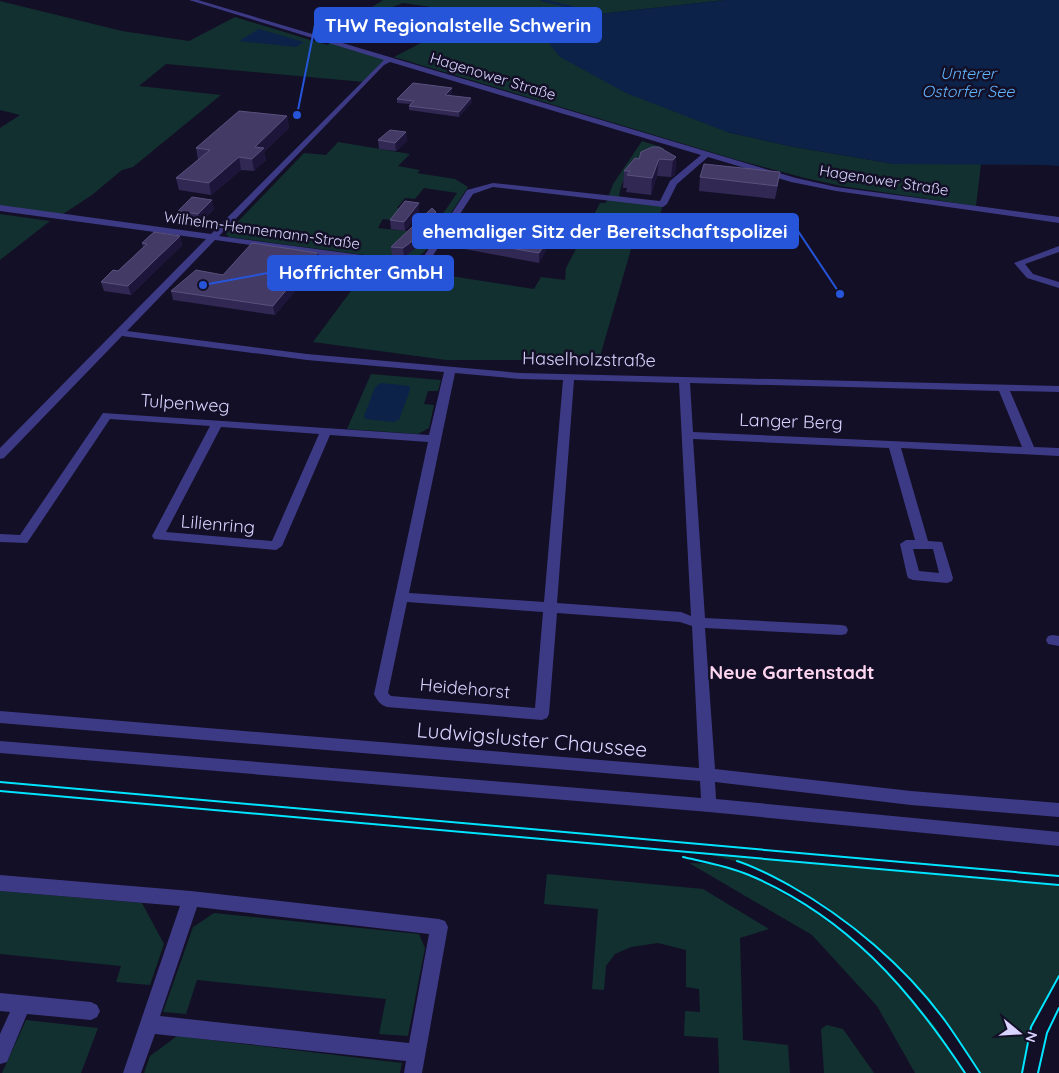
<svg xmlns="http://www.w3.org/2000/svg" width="1059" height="1073" font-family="Quicksand,sans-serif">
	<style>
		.green { fill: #12302f }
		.water { fill: #0c2248 }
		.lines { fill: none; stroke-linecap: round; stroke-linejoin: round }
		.stream { stroke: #0c2248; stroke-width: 2.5 }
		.minor { fill: #3d3a85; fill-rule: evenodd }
		.tram { stroke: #00e5ff; stroke-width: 2 }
		.wall { fill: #312854 }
		.shaded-wall { fill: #1d163a }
		.building { fill: #433a66; stroke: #5a527e }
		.labels { text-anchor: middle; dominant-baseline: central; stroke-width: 5; stroke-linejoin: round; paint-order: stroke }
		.far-street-label { font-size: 15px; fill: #d9d4ff; stroke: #130f26 }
		.far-water-label { font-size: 16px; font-style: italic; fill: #62b6ff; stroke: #130f26 }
		.street-label { font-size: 18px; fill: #d9d4ff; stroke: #130f26 }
		.neighbourhood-label { font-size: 19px; font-weight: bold; fill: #ffd6f0; stroke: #130f26 }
		.near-street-label { font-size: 21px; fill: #d9d4ff; stroke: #130f26 }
		.leader { fill: none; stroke: #2655da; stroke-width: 2 }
		.callout-dot { fill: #2655da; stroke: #130f26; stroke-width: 2 }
		.callout { fill: #2655da; stroke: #2655da; stroke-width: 2 }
		.callout-label { font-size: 19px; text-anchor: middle; font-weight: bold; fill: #fff }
	</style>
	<rect width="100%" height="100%" fill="#130f26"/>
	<g class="green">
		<polygon points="383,0 726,0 590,15 727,132 789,146 894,164 981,164 976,206 841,186 805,178 734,159 394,57 440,33 450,22 445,9 403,3 382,11 396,19 387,28 367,31 342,27 338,22 366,11"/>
		<polygon points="0,1 122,31 189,41 235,17 327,45 331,42 389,60 364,82 166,64 139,86 221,95 133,167 122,170 92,195 63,214 0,206 0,128 20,115 0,110"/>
		<path d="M642 141 664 148 658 162C631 166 625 168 619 196L663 204 657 227 638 225 599 360H446L313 342 371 264 412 268 423 265 444 275 534 289 541 277 565 280 566 268 600 203H606L613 184Z"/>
		<path d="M338 142 410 154 398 166 420 170 417 173 455 179 468 187 445 222 438 221 457 193 424 188 415 199 405 198 397 208 406 210 398 221 383 219 378 228 416 232 420 245 433 226 441 227C429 245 426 259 402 260L229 237 226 234 304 153 326 155Z"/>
		<polygon points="0,214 50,221 0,260"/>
		<polygon points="371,374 441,380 438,391 428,391 424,404 434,405 429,428 418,434 347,429"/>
		<polygon points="704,853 1059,886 1059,976 1031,1027 1022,1073 980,1073 945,1021 904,974 866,938 821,903 753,866"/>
		<polygon points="689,863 718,864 750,875 812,910 859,945 896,980 934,1025 965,1073 915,1073 877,1006 812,935"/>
		<polygon points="547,874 703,889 769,929 740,938 743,1040 788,1045 790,1073 719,1073 718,1038 684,1036 685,1011 700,1012 699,989 686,987 686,950 658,943 631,947 615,954 606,966 604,990 592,989 598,909 544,904"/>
		<polygon points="0,891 142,903 164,944 150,985 116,982 121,966 0,954"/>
		<polygon points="214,913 419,934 425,948 408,1036 379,1034 386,999 197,980 186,1014 163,1012 193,927"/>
		<polygon points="26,1020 98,1028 81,1073 2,1073"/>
		<polygon points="827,1025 843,1029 874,1073 824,1073 821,1029"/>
		<polygon points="177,1036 402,1063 400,1073 144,1073 150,1056"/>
	</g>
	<g class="water">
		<polygon points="726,0 1059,0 1059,166 1047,165 894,164 789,146 727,132 626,93 560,57 550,45 549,34 567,22 590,15"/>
		<polygon points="259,29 304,42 296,47 239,41"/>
		<polygon points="381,383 410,386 410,390 399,420 393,422 365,419 364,416 375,387"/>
	</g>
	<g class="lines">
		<polyline class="stream" points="542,0 599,14"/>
		<g class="minor">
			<path d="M189 0H198L796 178 836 187 1059 217V223L836 191 791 182 708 157 677 184 667 204 663 207 493 187 473 194 430 260 407 265 384 264 215 240 127 331 307 354 520 373 1059 386V392L1010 391 1034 447 1059 448V456L901 448 928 541 942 542 953 578 952 581 947 583 913 580 908 578 907 575 900 544 906 540H915L889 448 693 439 705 618 841 625 846 626 848 630 846 634 841 635 705 628 715 769 911 791 1059 803V817L911 805 715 782 716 799 1059 832V846L709 812 0 753V741L701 798 700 781 0 723V711L699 768 692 626 680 622 557 613 549 714 547 718 542 720 387 707C380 705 377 700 374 694L428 442 330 435 282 546 276 550 154 539 152 536 210 426 110 419 27 543 0 542V534L20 535 103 413 429 435 444 372 307 360 122 336 4 458 0 459V448L206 239 0 211V205L211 234 384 60ZM390 62 701 155 670 181 660 201 493 183 467 190 424 256 407 259 384 258 219 236 384 65ZM455 373 520 379 563 380 544 602 409 593ZM574 380 679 383 691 616 681 612 557 603ZM690 383 999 391 1022 447 693 432ZM221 427 319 434 272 541 166 532ZM913 549H933L939 573 919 571ZM407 602 543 612 535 708 391 696 388 693Z"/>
			<polygon points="1059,246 1059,252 1025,264 1033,274 1059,282 1059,288 1027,278 1014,263"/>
			<polygon points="1053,635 1059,636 1059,646 1048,644 1046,640 1048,636"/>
			<path d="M0 875 191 891 439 919 445 921 448 927 422 1073H404L406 1061 155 1034 141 1073H123L180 906 0 891ZM197 907 429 934 409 1043 160 1016Z"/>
			<polygon points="0,993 91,1002 97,1005 100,1011 97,1017 91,1020 27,1014 7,1062 0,1064 0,1034 10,1012 0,1011"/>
		</g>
		<g class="tram">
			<polyline points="0,782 1059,876"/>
			<polyline points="0,791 1059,885"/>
			<path d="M683 857C705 862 728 866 749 875 846 916 909 988 965 1073"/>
			<path d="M737 861C756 867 772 876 789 885 848 918 906 967 946 1022 958 1039 969 1056 980 1073"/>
			<polyline points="1022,1073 1031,1027 1059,976"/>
			<polyline points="1038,1073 1047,1033 1059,1008"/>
		</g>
	</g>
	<g class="wall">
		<polygon points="452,88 452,92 449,96 472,102 459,117 409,110 409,106 410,104 397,103 397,99"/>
		<polygon points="287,116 289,128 264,152 266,160 254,171 241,170 211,195 179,190 176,178 198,160 196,148"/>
		<polygon points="406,132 407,141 396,151 379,149 378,140"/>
		<polygon points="676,157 675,175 671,177 657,176 651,195 626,192 627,188 623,188 624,171 639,159"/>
		<polygon points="700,177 778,185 775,199 699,191"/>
		<polygon points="419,203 419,212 405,231 391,229 390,220"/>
		<polygon points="214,209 200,223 180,220 178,211"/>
		<polygon points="436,221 420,245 404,257 392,256 391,247"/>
		<polygon points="180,236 182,245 131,295 104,291 101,282 118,271 143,247 142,243"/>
		<polygon points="458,239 547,241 546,250 539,263 459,248"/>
		<polygon points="319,262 275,315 173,300 171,291 223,275"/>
	</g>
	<g class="shaded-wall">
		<polygon points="452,88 452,92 446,99 445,95"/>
		<polygon points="471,98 472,102 459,117 459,112"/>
		<polygon points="287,116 289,128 264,152 266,160 254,171 252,159 255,147"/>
		<polygon points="406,132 407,141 396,151 395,143"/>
		<polygon points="239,157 241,170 211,195 209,183"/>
		<polygon points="676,157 675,175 671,177 673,160"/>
		<polygon points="659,159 657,176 651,195 652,178"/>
		<polygon points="212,200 214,209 200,223 198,214"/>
		<polygon points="419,203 419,212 405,231 404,222"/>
		<polygon points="436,212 436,221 420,245 404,257 403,248"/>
		<polygon points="180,236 182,245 131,295 128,286"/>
		<polygon points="547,241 546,250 539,263 539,253"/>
		<polygon points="317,253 319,262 275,315 273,306"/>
	</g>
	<g class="building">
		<polygon points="413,83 452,88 445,95 471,98 459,112 409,106 414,101 397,99"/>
		<polygon points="239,111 287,116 255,147 264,148 252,159 239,157 209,183 176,178 210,150 196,148"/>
		<polygon points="390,130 406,132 395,143 378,140"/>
		<polygon points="652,147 659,147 676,157 673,160 659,159 652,178 627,175 630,171 624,171 635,158 639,159 641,152"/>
		<polygon points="704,164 780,172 777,186 700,177"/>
		<polygon points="192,197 212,200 198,214 178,211"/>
		<polygon points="405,201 419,203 404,222 390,220"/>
		<polygon points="432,208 436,212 419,236 403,248 391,247"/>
		<polygon points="466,229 485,232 486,230 547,241 539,253 458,239"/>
		<polygon points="154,232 180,236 128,286 101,282 113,270 118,271 147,244 142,243"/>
		<polygon points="252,243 317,253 273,306 171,291 196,270 223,275"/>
	</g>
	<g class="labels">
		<g class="far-street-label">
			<text transform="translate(493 76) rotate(17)">Hagenower Straße</text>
			<text transform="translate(884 180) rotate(9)">Hagenower Straße</text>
			<text transform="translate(262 230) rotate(8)">Wilhelm-Hennemann-Straße</text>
		</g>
		<g class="far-water-label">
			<text x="968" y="73">Unterer<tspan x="968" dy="18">Ostorfer See</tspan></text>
		</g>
		<g class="street-label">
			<text transform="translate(589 359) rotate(1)">Haselholzstraße</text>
			<text transform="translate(185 403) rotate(4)">Tulpenweg</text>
			<text transform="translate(791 421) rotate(2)">Langer Berg</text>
			<text transform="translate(218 524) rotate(5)">Lilienring</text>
			<text transform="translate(465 688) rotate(5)">Heidehorst</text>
		</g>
		<g class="neighbourhood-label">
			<text x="792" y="672">Neue Gartenstadt</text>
		</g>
		<g class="near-street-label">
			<text transform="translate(532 739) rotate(5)">Ludwigsluster Chaussee</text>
		</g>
	</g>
	<path class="leader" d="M297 115L315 25M840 294L798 231M203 285L268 273"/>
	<g class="callout-dot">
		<circle cx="297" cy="115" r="5"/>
		<circle cx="840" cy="294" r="5"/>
		<circle cx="203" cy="285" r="5"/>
	</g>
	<g class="callout">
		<rect x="315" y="8" width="286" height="34" rx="5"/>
		<rect x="413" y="214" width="385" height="34" rx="5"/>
		<rect x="268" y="256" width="185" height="34" rx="5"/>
	</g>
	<g class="callout-label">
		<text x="458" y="32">THW Regionalstelle Schwerin</text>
		<text x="605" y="238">ehemaliger Sitz der Bereitschaftspolizei</text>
		<text x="361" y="279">Hoffrichter GmbH</text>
	</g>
	<g transform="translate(1019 1033) rotate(108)" stroke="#130f26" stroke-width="4" paint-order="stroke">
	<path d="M0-4L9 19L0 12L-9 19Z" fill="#d9d4ff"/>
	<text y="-8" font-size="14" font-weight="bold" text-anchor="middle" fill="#d9d4ff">N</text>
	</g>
</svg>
